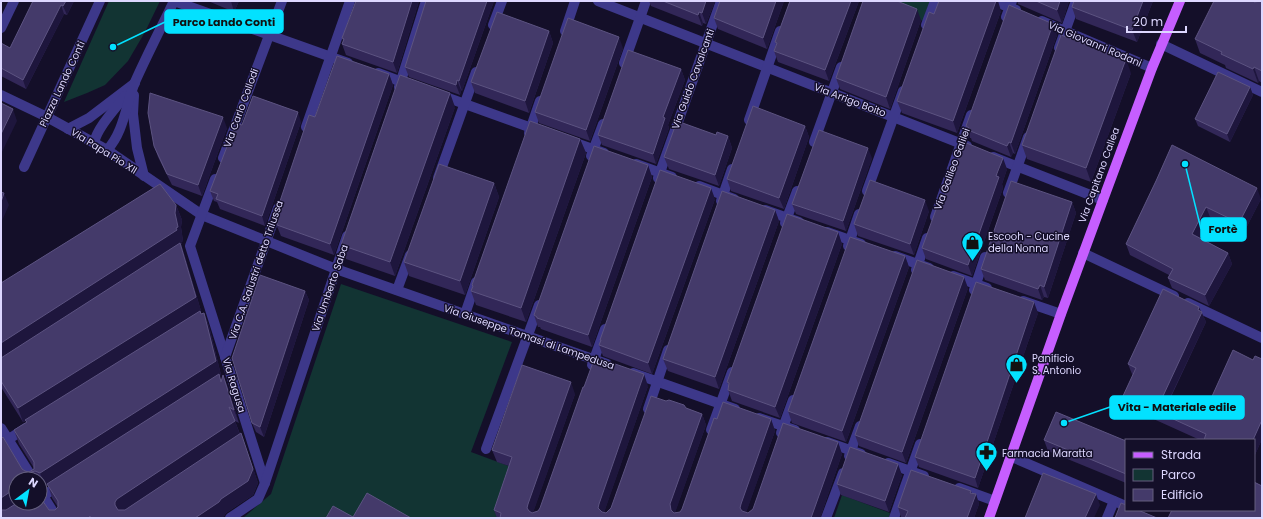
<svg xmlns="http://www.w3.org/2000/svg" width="1263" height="519" font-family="Poppins,sans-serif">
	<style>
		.green { fill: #123433 }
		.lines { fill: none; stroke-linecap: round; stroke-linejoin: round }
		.minor { stroke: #3d388a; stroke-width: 10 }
		.major { stroke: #c65eff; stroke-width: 10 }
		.wall { fill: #322758; fill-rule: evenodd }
		.shaded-wall { fill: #1e163d }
		.building { fill: #443a6a; stroke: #5c5381 }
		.labels { text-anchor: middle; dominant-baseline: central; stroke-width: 3; stroke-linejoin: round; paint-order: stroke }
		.street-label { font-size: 10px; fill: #ddd7ff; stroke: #140f29 }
		.poi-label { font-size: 10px; fill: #ddd7ff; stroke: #140f29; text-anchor: start }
		.leader { fill: none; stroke: #03e1ff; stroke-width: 1.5 }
		.callout-dot { fill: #03e1ff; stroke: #140f29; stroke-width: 1.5 }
		.callout { fill: #03e1ff; stroke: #03e1ff; stroke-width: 1.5 }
		.callout-label { font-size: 11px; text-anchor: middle; font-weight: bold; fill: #111 }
	</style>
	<rect width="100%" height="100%" fill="#140f29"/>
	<g class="green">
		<polygon points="109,1 160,1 145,32 128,61 105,85 87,93 64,102"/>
		<polygon points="872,1 930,1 923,21"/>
		<polygon points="341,284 512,342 471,452 517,469 500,518 243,518 271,494"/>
		<polygon points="842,495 890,513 889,518 834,518"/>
	</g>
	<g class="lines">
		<g class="minor">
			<polyline points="174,1 348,63"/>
			<polyline points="598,1 967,146"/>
			<polyline points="994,1 1016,10"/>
			<polyline points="1006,17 1012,1"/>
			<polyline points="1042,21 1152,68"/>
			<polyline points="493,25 502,1"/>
			<polyline points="926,25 935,1"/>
			<polyline points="1,28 14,1"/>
			<polyline points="565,31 575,1"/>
			<polyline points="1161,44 1262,92"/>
			<polyline points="1059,48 1076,1"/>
			<polyline points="624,63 646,1"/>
			<polyline points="378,73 410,85"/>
			<polyline points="399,87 426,1"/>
			<polyline points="1,95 47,117 107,150 202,215 336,269 607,364"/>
			<polyline points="134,95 133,114 137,148 144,176"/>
			<polyline points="440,95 540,131"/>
			<polyline points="749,120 780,31"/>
			<polyline points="306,127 350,1"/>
			<polyline points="68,129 89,118 135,83"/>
			<polyline points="529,133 540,101"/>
			<polyline points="570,141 604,153"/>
			<polyline points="814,142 841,67"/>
			<path d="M94 143C97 128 115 109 125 96"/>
			<path d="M107 150C124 132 126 104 135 82 147 55 161 28 174 1"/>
			<polyline points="591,156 603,124"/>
			<polyline points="993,157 1103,200"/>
			<polyline points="223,158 282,1"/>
			<polyline points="636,164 672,177"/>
			<polyline points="24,167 100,1"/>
			<polyline points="438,178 476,72"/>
			<polyline points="658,178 721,1"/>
			<polyline points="215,179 190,246 265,483"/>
			<polyline points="699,186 734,199"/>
			<polyline points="867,191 903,91"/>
			<polyline points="1008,193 1028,137"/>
			<polyline points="721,201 732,169"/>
			<polyline points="765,210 799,222"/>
			<polyline points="935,217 971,115"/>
			<polyline points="785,223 797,191"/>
			<polyline points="827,232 861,244"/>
			<polyline points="848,246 859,214"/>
			<polyline points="1083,253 1174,296"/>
			<polyline points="895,256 929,268"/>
			<polyline points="916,270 927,238"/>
			<polyline points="953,276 987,288"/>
			<polyline points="397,290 410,255"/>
			<polyline points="974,290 985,257"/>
			<polyline points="1023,301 1061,314"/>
			<polyline points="1188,303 1262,338"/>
			<polyline points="465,314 476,282"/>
			<polyline points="225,357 278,208"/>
			<polyline points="592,365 605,329"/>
			<polyline points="633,373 735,409"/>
			<polyline points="648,409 668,350"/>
			<polyline points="759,418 795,430"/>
			<polyline points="1,428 33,479"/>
			<polyline points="711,430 732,372"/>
			<polyline points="781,433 793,400"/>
			<polyline points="827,442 861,454"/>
			<polyline points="1,444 26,428"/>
			<polyline points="486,449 539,305"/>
			<polyline points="849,456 860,426"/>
			<polyline points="1012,457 1126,506"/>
			<polyline points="888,463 924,476"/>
			<polyline points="959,488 995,501"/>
			<polyline points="40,491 57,518"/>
			<polyline points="40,498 60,485"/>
			<polyline points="230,518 258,499 265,483 347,236"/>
			<polyline points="826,518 843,473"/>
			<polyline points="894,518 920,444"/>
			<polyline points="1107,518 1114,501"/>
		</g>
		<polyline class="major" points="989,518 1061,314 1103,200 1152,68 1180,1"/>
	</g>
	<g class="wall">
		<polygon points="33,1 74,1 67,15 64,14 26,89 1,76 1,43 10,48"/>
		<polygon points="208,1 239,1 234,12"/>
		<polygon points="419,1 397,73 346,55 342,44 343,41 342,38"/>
		<polygon points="494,1 462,91 461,90 460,95 409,77 405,67"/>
		<polygon points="649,1 715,1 706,24 703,23 702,26 651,6"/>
		<polygon points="720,1 784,1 767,49 718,29 714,18"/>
		<polygon points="790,1 859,1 829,81 778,62 774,51 776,44 775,42"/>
		<polygon points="1017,1 1069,1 1062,23 1018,4"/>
		<polygon points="1153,1 1137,42 1076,19 1072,7"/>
		<polygon points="1258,1 1262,1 1262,83 1259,81 1258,83 1226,68 1225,65 1200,53 1195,39 1254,2 1259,1"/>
		<polygon points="1001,11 957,133 902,113 897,101"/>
		<polygon points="921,20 890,109 840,89 836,78"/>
		<polygon points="549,31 553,43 529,113 475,93 471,82"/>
		<polygon points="1057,35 1015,154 1013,153 1011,157 972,141 971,138 970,138 966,126"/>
		<polygon points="623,48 590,141 539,123 535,112"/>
		<polygon points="681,69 685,80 668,125 669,128 656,164 602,145 598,135"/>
		<polygon points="1131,73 1091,182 1027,159 1022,145"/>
		<polygon points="389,74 393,85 334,255 281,236 274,219 315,117"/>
		<polygon points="1250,87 1253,95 1230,142 1198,126 1195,119"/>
		<polygon points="455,107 395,276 346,259 341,245"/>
		<polygon points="301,122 265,226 220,209 217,202 214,201 210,191 242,125"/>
		<polygon points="805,126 809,137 784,209 731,191 727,179"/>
		<polygon points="227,128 202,196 172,185 158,157 154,146"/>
		<polygon points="716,135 728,136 732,148 719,186 669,169 664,157"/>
		<polygon points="580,139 586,153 526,322 476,305 471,291 473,287 472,285"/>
		<polygon points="872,158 846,231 796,214 792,204"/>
		<polygon points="648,165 652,177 592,347 541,329 540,327 538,327 534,315"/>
		<polygon points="1007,169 1002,184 1003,188 972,276 926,259 922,248 941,206"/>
		<polygon points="1156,181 1261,199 1243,234 1210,217 1199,238 1228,253 1232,264 1209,306 1172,288 1168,278 1169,275 1130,255 1126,244"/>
		<polygon points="494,183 499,197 465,295 409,276 404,262"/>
		<path d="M160 184 176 205 182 220 181 227 183 241 181 242 182 244H181L185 257 201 311 200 312 201 314 204 313 209 326 221 375 219 376 221 381 223 375 228 388 239 423 235 421 240 434 241 433 258 483 253 495 226 513 224 516 221 518H1V437L2 438 3 437 22 469 25 471 29 472 34 469V468L19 444 14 430 27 422 26 421 23 422 1 387V283ZM16 479H40V485L45 487 48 485 52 498 58 507 55 510H49L40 497V503H16Z"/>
		<polygon points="715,199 652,374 603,356 599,345 601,341 600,340"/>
		<polygon points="1072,202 1076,213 1048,298 1044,297 1042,300 985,280 981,269"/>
		<polygon points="775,210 779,221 719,389 668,371 663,359"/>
		<polygon points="929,211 914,255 858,236 854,224"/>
		<polygon points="838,232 842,244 780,418 732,401 728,390 729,386 727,382"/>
		<polygon points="905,256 909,267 846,442 792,423 788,411"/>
		<polygon points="968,288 906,463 859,446 855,435"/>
		<polygon points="305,291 309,300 264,437 256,432 252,423"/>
		<polygon points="1201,311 1206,322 1170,399 1204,414 1253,360 1262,359 1262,439 1254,457 1254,440 1200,440 1127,407 1123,396 1133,375 1132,374 1128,364"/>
		<polygon points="1038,313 978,488 919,467 915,457"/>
		<polygon points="648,386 604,512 606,513 611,508 686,408 702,414 706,425 675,512 680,512 682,509 717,419 771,419 775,431 746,512 748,513 838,442 842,454 820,518 497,518 494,510 509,466 497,462 492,450 575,394 533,512 538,511"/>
		<polygon points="1044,440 1126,441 1126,483 1048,451"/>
		<polygon points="902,475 889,512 841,495 837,484"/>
		<polygon points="972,493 976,494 979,504 974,518 904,518 901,517 898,507"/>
	</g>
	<g class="shaded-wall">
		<polygon points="66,1 74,1 67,15 63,6"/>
		<polygon points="231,1 239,1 234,12"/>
		<polygon points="412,1 419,1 397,73 393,62"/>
		<polygon points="487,1 494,1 462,91 459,81"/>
		<polygon points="706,1 715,1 706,24 702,13"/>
		<polygon points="776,1 784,1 767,49 763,38"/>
		<polygon points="851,1 859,1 829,81 825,70"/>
		<polygon points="996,1 998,1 1001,11 957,133 953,121"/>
		<polygon points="1060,1 1069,1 1062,23 1057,10"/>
		<polygon points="1143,1 1153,1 1137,42 1132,30"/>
		<polygon points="61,5 64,14 26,89 23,80"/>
		<polygon points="917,9 921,20 890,109 886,97"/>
		<polygon points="699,12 703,23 702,26 698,15"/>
		<polygon points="1053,24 1057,35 1015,154 1011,143"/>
		<polygon points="549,31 553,43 529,113 525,101"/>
		<polygon points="619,37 623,48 590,141 586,130"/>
		<polygon points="1126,59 1131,73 1091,182 1086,168"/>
		<polygon points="1254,67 1259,81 1258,83 1253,69"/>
		<polygon points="681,69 685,80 668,125 669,128 656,164 653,154 663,117"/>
		<polygon points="389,74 393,85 334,255 330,244"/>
		<polygon points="457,80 461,90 460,95 456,85"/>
		<polygon points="1250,87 1253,95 1230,142 1227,134"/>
		<polygon points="450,93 455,107 395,276 390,262"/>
		<polygon points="13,109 17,121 1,154 1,134"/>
		<polygon points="298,112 301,122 265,226 262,216"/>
		<polygon points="223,117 227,128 202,196 198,185"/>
		<polygon points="805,126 809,137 784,209 779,198"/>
		<polygon points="728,136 732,148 719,186 715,175"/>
		<polygon points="580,139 586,153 526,322 521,308"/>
		<polygon points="1009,142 1013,153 1011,157 1007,146"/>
		<polygon points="868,148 872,158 846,231 843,221"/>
		<polygon points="1003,158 1007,169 1002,184 1003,188 972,276 968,265"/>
		<polygon points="648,165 652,177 592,347 588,335"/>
		<polygon points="494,183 499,197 465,295 460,281"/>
		<polygon points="711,188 715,199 652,374 648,363"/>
		<polygon points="1257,188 1261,199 1243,234 1239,223"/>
		<polygon points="4,193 9,205 1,223 1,202"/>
		<polygon points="925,200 929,211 914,255 910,244"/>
		<polygon points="1072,202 1076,213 1048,298 1044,287"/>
		<polygon points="176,205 182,220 181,227 183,241 181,242 182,244 181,244 185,257 201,311 23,422 1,360 1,343 175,213"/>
		<polygon points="1206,207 1210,217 1196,245 1192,234"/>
		<polygon points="775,210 779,221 719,389 715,377"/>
		<polygon points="838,232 842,244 780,418 775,407"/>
		<polygon points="1228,253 1232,264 1209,306 1205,295"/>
		<polygon points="905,256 909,267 846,442 842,431"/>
		<polygon points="964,277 968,288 906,463 902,452"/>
		<polygon points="1040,285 1044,297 1042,300 1038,289"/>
		<polygon points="305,291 309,300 264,437 260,427"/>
		<polygon points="1034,302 1038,313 978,488 975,478"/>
		<polygon points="1199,307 1206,322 1166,406 1163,396"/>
		<polygon points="204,313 209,326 221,375 219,376 224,388 221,382 219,376 45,487 40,473"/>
		<polygon points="644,374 648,386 603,516 598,508 599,504"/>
		<polygon points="223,375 228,388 239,423 234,410"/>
		<polygon points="571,382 575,394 532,516 527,508 528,504"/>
		<polygon points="702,414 706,425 674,516 671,510 670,504"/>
		<polygon points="771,419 775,431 745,516 740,508 741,504"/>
		<polygon points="235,421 240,435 120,515 115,505 115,502 117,499"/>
		<polygon points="1261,422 1262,425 1262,439 1254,457 1254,440 1253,440"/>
		<polygon points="241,433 258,483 253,495 226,513 224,516 221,518 195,518"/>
		<polygon points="838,442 842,454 820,518 811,518"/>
		<polygon points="898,464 902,475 889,512 885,501"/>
		<polygon points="31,472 34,479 29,479 29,477"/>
		<polygon points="16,488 16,503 20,503 1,517 1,498"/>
		<polygon points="971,491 974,499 976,494 979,504 974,518 967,518"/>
		<polygon points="1096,494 1100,505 1094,518 1085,518"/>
	</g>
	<g class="building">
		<polygon points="33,1 66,1 63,6 61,5 23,80 1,68 1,43 10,48"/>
		<polygon points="356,1 412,1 393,62 342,44 344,39 342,38"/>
		<polygon points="426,1 487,1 459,81 457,80 456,85 405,67"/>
		<polygon points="663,1 706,1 702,13 699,12 698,15"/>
		<polygon points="720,1 776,1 763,38 714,18"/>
		<polygon points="790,1 851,1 825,70 774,51 777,43 775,42"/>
		<polygon points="863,1 897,1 917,9 886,97 836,78"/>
		<polygon points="939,1 996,1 953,121 897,101 929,12 934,14"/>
		<polygon points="1036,1 1060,1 1057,10"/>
		<polygon points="1074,1 1143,1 1132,30 1072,7"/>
		<polygon points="1214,1 1253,1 1254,2 1262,1 1262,71 1254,67 1253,69 1221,54 1222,52 1195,39"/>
		<polygon points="1009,5 1053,24 1011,143 1009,142 1007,146 968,130 969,128 966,126"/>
		<polygon points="497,12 549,31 525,101 471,82"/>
		<polygon points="568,18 619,37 586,130 535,112"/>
		<polygon points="1061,35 1126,59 1086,168 1022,145"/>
		<polygon points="628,50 681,69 663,117 665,118 653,154 598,135"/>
		<polygon points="337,56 389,74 330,244 277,225 278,220 274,219 309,115 315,117"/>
		<polygon points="1218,72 1250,87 1227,134 1195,119"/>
		<polygon points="400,75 450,93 390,262 341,245"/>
		<polygon points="150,93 223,117 198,185 167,174 154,146 148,113"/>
		<polygon points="253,96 298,112 262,216 216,199 218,194 210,191 236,123 242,125"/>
		<polygon points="1,103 13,109 1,134"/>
		<polygon points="753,106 805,126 779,198 727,179"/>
		<polygon points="530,121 580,139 521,308 471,291 473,286 472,285"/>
		<polygon points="677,121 716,135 717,132 728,136 715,175 664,157"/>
		<polygon points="819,130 868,148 843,221 792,204"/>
		<polygon points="964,142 1003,158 996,176 999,177 968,265 922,248 938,204 941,206"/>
		<polygon points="1172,145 1257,188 1239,223 1206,207 1192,234 1228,253 1205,295 1168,278 1173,269 1126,244 1156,181"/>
		<polygon points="594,146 648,165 588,335 537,318 537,317 534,315"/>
		<polygon points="439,164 494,183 460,281 404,262"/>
		<polygon points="660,170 711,188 648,363 599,345 601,340 600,340"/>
		<polygon points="870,180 925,200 910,244 854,224"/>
		<polygon points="1011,181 1072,202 1044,287 1040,285 1038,289 981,269"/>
		<polygon points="160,184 176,205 175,213 178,227 176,228 177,230 1,343 1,283"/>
		<polygon points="722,191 775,210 715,377 663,359"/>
		<polygon points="1,192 4,193 1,202"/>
		<polygon points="787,214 838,232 775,407 728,390 729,383 727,382"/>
		<polygon points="850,237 905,256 842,431 788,411"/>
		<polygon points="180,243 196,297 18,408 1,381 1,358"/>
		<polygon points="917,260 964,277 902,452 855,435"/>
		<polygon points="260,275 305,291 260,427 252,423 232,358"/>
		<polygon points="976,282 1034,302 975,478 915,457"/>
		<polygon points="1163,289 1199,307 1198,310 1202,312 1163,396 1204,414 1233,350 1253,360 1255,356 1262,359 1262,423 1261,422 1253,440 1204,440 1206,434 1123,396 1136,368 1128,364"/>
		<polygon points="200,311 201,314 204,313 216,361 40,473 35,471 31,472 29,477 29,479 16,479 16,488 1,498 1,437 2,438 3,437 22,469 25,471 29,472 34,469 34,462 14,430 27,422 25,420"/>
		<polygon points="595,357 644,374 599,504 598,508 602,512 606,513 611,508 651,396 666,401 669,400 684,405 686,408 702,414 670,504 671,510 674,513 680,512 682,509 714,418 717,419 723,402 771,419 741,504 740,508 742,511 748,513 753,509 783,423 838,442 811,518 500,518 501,513 494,510 512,457 492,450 522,365 571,382 528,504 527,508 529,511 532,513 538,511 540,508 583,387 584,387"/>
		<polygon points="219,374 221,382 223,375 234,410 229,407 235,421 117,499 115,502 115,505 118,510 125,510 241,433 253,469 248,481 221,499 219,502 195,518 91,518 90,516 88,518 1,518 1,510 6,510 17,503 40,503 40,497 49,510 55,510 58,507 58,501 47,484"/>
		<polygon points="1056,412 1126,441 1126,474 1044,440"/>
		<polygon points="850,447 898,464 885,501 837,484"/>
		<polygon points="911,470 971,491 970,493 976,494 967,518 905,518 908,511 898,507"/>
		<polygon points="1043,473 1096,494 1085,518 1025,518"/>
		<polygon points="1254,482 1262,486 1262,518 1168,518 1172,510 1254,510"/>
		<polygon points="367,493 411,518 326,518 333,506 353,517"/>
		<polygon points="1121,503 1126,505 1126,510 1138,510 1157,518 1115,518"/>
	</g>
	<defs>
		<symbol id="shop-pin" viewBox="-11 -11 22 30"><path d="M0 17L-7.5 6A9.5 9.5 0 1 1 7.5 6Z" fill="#03e1ff" stroke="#140f29"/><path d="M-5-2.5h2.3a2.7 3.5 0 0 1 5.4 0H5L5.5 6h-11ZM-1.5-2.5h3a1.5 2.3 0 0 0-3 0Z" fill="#111"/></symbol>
		<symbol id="pharmacy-pin" viewBox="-11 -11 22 30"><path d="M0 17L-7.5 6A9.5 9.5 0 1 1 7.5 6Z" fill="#03e1ff" stroke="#140f29"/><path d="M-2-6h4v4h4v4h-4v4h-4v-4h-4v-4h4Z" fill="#111"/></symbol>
	</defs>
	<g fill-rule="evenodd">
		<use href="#shop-pin" x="960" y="230" width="25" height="34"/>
		<use href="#shop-pin" x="1004" y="352" width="25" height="34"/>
		<use href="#pharmacy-pin" x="974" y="440" width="25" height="34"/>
	</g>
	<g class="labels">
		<g class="street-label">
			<text transform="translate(1095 44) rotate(23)">Via Giovanni Rodani</text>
			<text transform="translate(693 79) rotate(-70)">Via Guido Cavalcanti</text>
			<text transform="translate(62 84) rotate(-65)">Piazza Lando Conti</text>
			<text transform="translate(850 100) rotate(21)">Via Arrigo Boito</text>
			<text transform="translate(241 108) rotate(-70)">Via Carlo Collodi</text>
			<text transform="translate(104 151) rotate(32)">Via Papa Pio XII</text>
			<text transform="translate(952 169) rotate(-70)">Via Galileo Galilei</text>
			<text transform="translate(1099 175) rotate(-70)">Via Capitano Callea</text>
			<text transform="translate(256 270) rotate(-71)">Via C.A. Salustri detto Trilussa</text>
			<text transform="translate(330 288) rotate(-71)">Via Umberto Saba</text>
			<text transform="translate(529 337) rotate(19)">Via Giuseppe Tomasi di Lampedusa</text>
			<text transform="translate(234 385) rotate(73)">Via Ragusa</text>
		</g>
		<g class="poi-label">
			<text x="988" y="236">Escooh - Cucine<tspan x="988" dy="12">della Nonna</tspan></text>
			<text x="1032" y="358">Panificio<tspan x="1032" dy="12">S. Antonio</tspan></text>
			<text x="1002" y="453">Farmacia Maratta</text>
		</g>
	</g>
	<path class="leader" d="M113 47L165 22M1185 164L1201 229M1064 423L1110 407"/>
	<g class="callout-dot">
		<circle cx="113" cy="47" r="4"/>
		<circle cx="1185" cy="164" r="4"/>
		<circle cx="1064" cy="423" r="4"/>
	</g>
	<g class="callout">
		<rect x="165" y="10" width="118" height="23" rx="4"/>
		<rect x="1201" y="218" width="45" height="23" rx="4"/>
		<rect x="1110" y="396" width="134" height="23" rx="4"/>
	</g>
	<g class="callout-label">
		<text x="224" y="26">Parco Lando Conti</text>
		<text x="1223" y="233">Fortè</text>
		<text x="1177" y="411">Vita - Materiale edile</text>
	</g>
	<rect width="1263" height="519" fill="none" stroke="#ddd7ff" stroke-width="4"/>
	<rect x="1125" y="439" width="130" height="72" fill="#140f29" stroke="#645f7f"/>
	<rect x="1133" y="452" width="20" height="6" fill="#c65eff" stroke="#645f7f"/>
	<text x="1161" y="459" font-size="12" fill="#ddd7ff">Strada</text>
	<rect x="1133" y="469" width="20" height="12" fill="#123433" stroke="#645f7f"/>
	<text x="1161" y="479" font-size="12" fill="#ddd7ff">Parco</text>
	<rect x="1133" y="489" width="20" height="12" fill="#443a6a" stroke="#645f7f"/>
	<text x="1161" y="499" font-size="12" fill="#ddd7ff">Edificio</text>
	<g transform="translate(28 491) rotate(32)"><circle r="19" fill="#140f29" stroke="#645f7f"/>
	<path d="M0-3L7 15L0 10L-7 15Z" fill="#03e1ff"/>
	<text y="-6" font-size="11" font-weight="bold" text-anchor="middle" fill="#ddd7ff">N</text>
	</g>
	<path d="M1127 26v6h59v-6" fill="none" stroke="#ddd7ff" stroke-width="2"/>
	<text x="1133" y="26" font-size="12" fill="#ddd7ff" stroke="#140f29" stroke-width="3" paint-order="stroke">20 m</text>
</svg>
